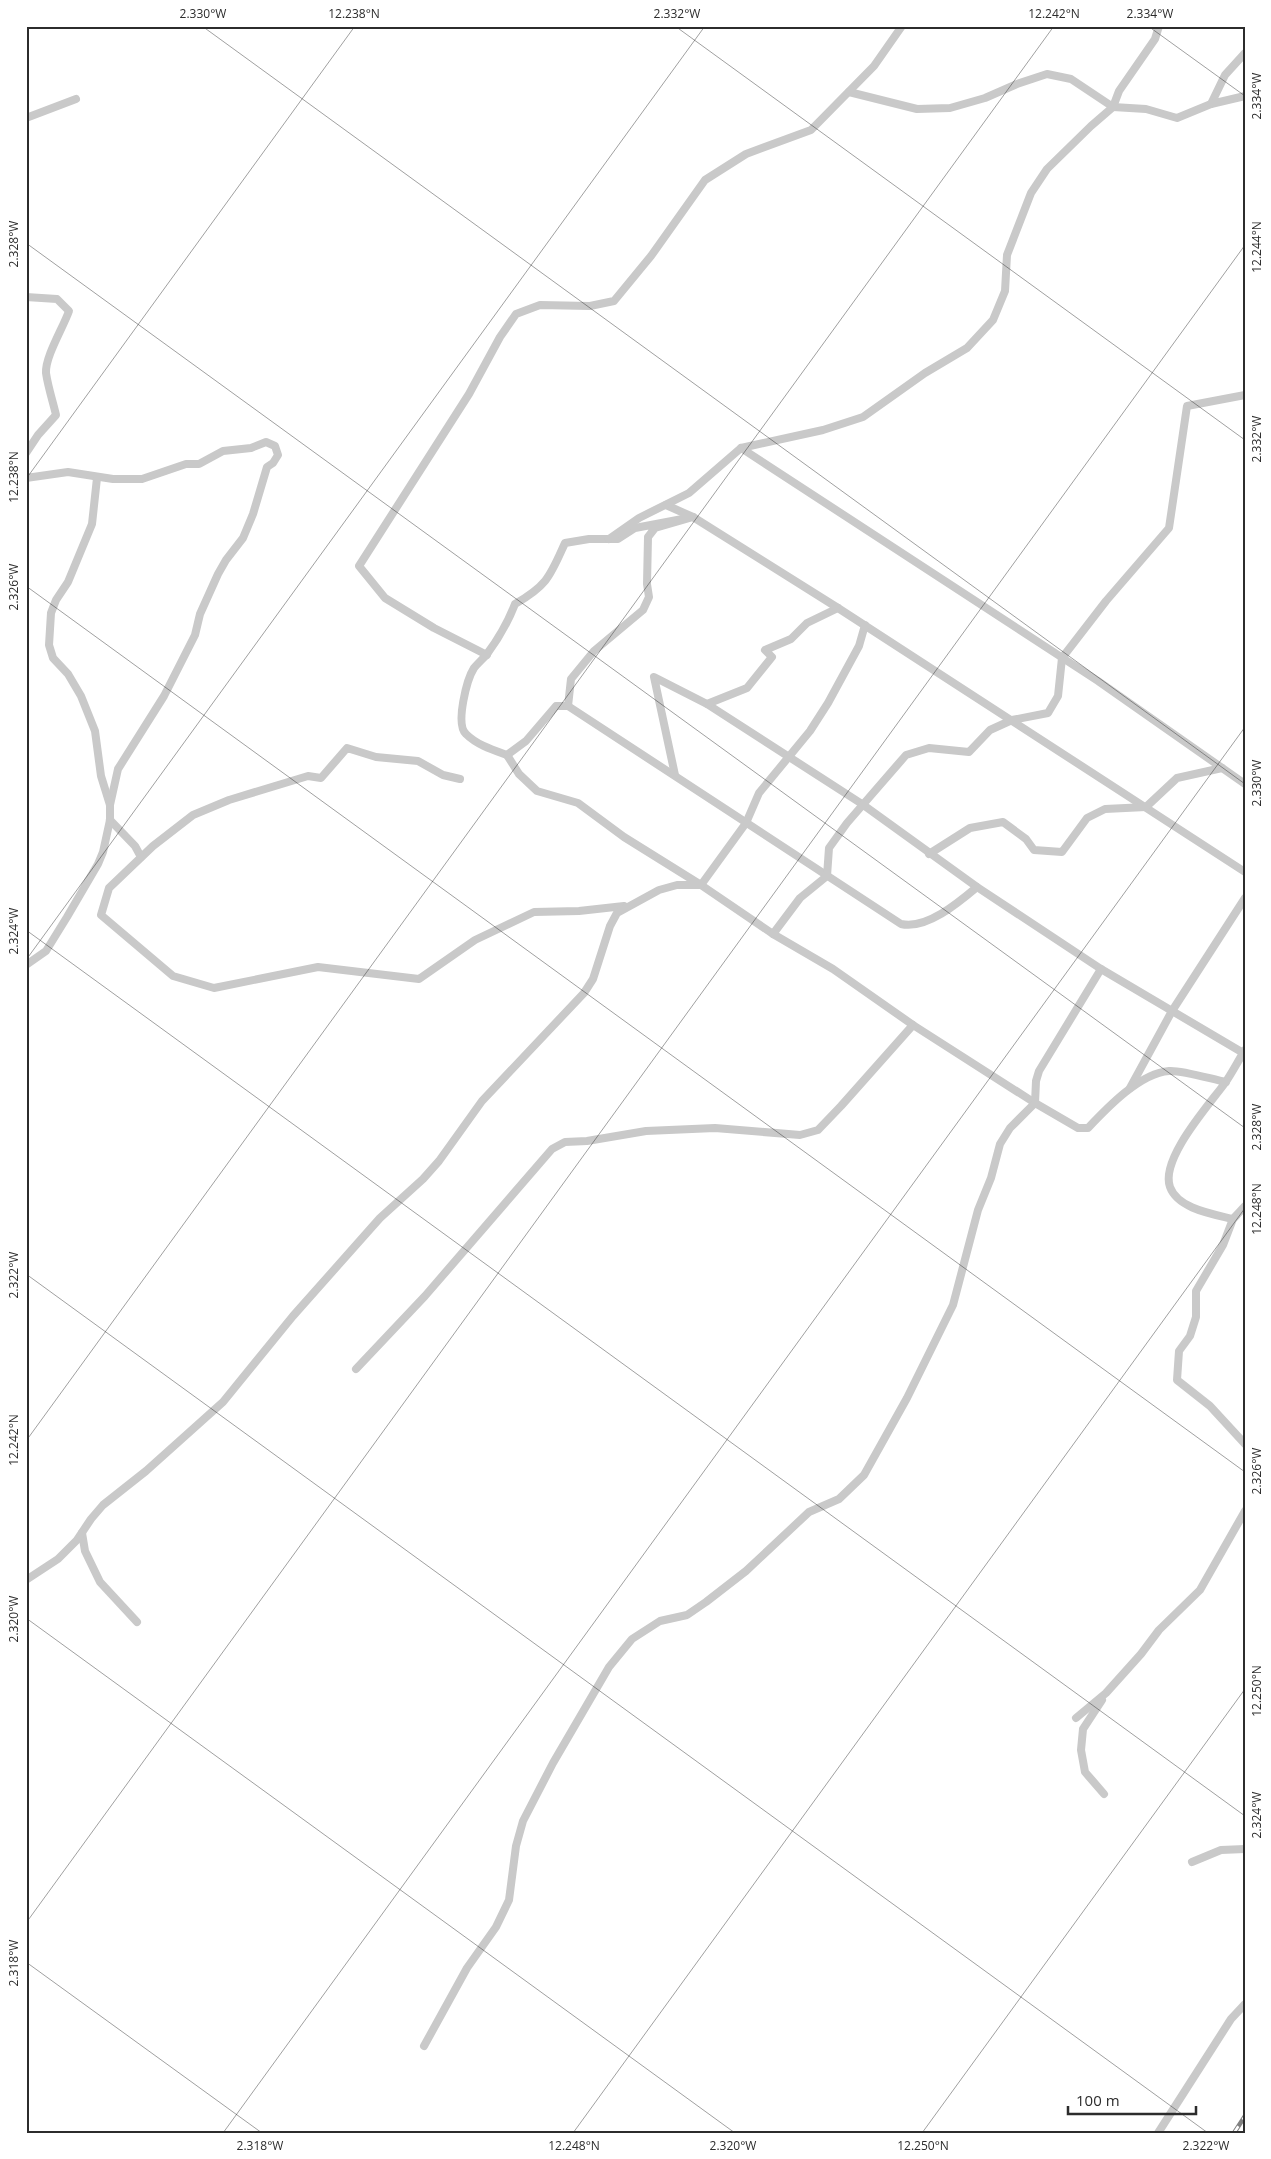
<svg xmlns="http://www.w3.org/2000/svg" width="1271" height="2159" font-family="'Open Sans',sans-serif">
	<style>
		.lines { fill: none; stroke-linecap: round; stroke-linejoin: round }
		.street { stroke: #c9c9c9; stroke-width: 8 }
		.rail-casing { stroke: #818181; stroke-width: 4.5 }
		.rail { stroke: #fff; stroke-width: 2.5; stroke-dasharray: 8; stroke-linecap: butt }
		.ticks { fill: none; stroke: #2c2c2c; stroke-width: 1; stroke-opacity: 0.45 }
		.neatline { fill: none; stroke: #2c2c2c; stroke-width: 2 }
		.ticks-label { font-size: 12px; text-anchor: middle; fill: #2c2c2c }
	</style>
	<rect width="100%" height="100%" fill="#fff"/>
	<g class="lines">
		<g class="street">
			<polyline points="849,92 917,109 950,108 985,98 1017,84 1047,74 1071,79 1113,107 1146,109 1177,118 1211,104 1225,75 1245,53"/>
			<polyline points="1211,104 1245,96"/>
			<polyline points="26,118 76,99"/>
			<path d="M26 297 57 299 69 311C63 328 45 357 46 373 48 387 53 402 56 415L38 435 26 453"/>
			<polyline points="741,448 1098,681 1245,784"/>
			<polyline points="26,478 68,472 113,479 142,479 186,464 199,464 223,451 251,448 266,442 275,446 278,455 273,463 267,467 253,514 243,538 226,560 218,574 200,614 195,635 164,696 118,769 110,805"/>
			<polyline points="666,505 693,517 838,608 1245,872"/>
			<path d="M693 517 655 528 648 537 647 584 649 597 643 610 594 651 571 679 568 706H556L526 741 507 755C493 750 477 745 466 734 455 724 467 679 474 668 478 663 483 659 487 654 499 638 508 622 515 604 548 585 550 576 565 543L589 539H618L635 528Z"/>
			<polyline points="609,539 639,518 689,493 741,448 823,430 863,417 925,373 967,348 993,320 1005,291 1007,255 1031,193 1047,169 1091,126 1113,107 1119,91 1155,39 1159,26"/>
			<polyline points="487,655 434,628 385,598 359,566 469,394 500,337 516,314 540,305 590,306 614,301 651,256 705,180 746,154 811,130 874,66 902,26"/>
			<polyline points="707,704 862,804 977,887 1101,969 1245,1054"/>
			<path d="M568 706 901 924C926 930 958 903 977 887"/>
			<path d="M507 755 519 774 537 791 578 803 624 837 701 885 773 934 833 969 913 1025 1035 1103 1078 1128H1088C1107 1108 1140 1073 1169 1071 1182 1070 1211 1079 1226 1082"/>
			<polyline points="675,775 654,677 707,704 747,688 772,657 765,650 791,639 807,623 838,608"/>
			<polyline points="460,779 443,775 418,761 376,757 347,748 321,778 308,776 229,800 193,815 153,846 109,888 101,915 173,976 214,988 318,967 419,979 475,940 534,912 579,911 624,906"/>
			<polyline points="110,820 135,846 141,857"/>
			<polyline points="929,854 970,828 1003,822 1026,839 1034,850 1062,852 1087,818 1105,809 1146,807 1177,778 1222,768"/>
			<polyline points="773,934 800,898 827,876 829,848 847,823 906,755 929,748 969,752 990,730 1012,720 1048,713 1058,696 1062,658 1106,601 1169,528 1187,406 1245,395"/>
			<polyline points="26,965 46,951 67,917 98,864 103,852 110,820 110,805 101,776 95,731 81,696 68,674 53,658 49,645 51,613 56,600 68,582 92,524 97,478"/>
			<polyline points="1130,1088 1172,1011 1245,898"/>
			<polyline points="1245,1206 1233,1219 1223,1245 1196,1291 1196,1317 1190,1336 1179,1351 1177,1380 1210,1406 1245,1444"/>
			<path d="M1236 1216 1233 1219C1213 1214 1178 1209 1170 1187 1160 1159 1209 1105 1225 1083 1232 1073 1238 1061 1245 1050"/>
			<polyline points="356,1369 425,1296 552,1149 565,1142 587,1141 646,1131 715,1128 800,1135 818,1130 841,1106 913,1025"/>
			<polyline points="82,1533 85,1551 100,1582 137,1622"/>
			<polyline points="26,1580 58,1559 77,1540 91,1519 103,1505 146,1471 223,1402 293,1316 380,1218 423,1179 439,1161 482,1101 584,993 593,979 610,926 617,913 659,890 677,885 701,885 746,823 759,793 810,731 828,703 859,646 865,625"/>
			<polyline points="1102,1700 1083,1729 1081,1750 1085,1772 1104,1794"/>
			<polyline points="1076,1718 1106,1693 1141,1654 1159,1630 1200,1590 1245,1511"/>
			<polyline points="1192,1862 1221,1850 1245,1849"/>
			<polyline points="424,2046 467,1968 496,1927 509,1900 516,1846 523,1821 553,1763 609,1667 632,1639 660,1621 687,1615 706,1602 746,1571 809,1512 839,1499 864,1475 907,1398 953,1305 978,1210 991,1178 1000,1144 1010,1128 1035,1103 1036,1081 1039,1071 1101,969"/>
			<polyline points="1158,2133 1231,2019 1245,2004"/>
		</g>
		<defs>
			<polyline id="rail" points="1234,2133 1245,2116"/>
		</defs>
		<use href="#rail" class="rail-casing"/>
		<use href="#rail" class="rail"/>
	</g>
	<path class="ticks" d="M202 26 1245 784M675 26 1245 440M1148 26 1245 96M26 243 1245 1128M26 479 355 26M26 586 1245 1472M26 930 1245 1816M26 960 705 26M26 1274 1208 2133M26 1441 1054 26M26 1618 735 2133M26 1923 1245 245M26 1962 262 2133M223 2133 1245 727M573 2133 1245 1208M922 2133 1245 1689"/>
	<rect width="1271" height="2159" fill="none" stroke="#ffffff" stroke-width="55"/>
	<path d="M1068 2106v8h128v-8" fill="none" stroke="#2c2c2c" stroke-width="2.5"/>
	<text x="1076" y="2106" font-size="15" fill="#2c2c2c" stroke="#ffffff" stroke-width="4" paint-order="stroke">100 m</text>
	<rect x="28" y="28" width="1216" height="2104" class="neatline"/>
	<g class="ticks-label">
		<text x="203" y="18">2.330°W</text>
		<text x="354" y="18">12.238°N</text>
		<text x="677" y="18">2.332°W</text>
		<text x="1054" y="18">12.242°N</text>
		<text x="1150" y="18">2.334°W</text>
		<text transform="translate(1257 96) rotate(-90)" y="4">2.334°W</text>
		<text transform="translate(14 244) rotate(-90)" y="4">2.328°W</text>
		<text transform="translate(1257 247) rotate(-90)" y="4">12.244°N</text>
		<text transform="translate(1257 439) rotate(-90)" y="4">2.332°W</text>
		<text transform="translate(14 477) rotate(-90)" y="4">12.238°N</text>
		<text transform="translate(14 587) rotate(-90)" y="4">2.326°W</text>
		<text transform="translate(1257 783) rotate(-90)" y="4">2.330°W</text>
		<text transform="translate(14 931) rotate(-90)" y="4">2.324°W</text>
		<text transform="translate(1257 1127) rotate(-90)" y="4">2.328°W</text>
		<text transform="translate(1257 1209) rotate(-90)" y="4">12.248°N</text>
		<text transform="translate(14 1275) rotate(-90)" y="4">2.322°W</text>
		<text transform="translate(14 1440) rotate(-90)" y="4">12.242°N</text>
		<text transform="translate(1257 1471) rotate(-90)" y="4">2.326°W</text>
		<text transform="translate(14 1619) rotate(-90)" y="4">2.320°W</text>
		<text transform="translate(1257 1691) rotate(-90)" y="4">12.250°N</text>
		<text transform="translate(1257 1815) rotate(-90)" y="4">2.324°W</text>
		<text transform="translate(14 1963) rotate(-90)" y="4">2.318°W</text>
		<text x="260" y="2150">2.318°W</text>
		<text x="574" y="2150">12.248°N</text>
		<text x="733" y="2150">2.320°W</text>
		<text x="923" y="2150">12.250°N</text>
		<text x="1206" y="2150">2.322°W</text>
	</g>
</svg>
